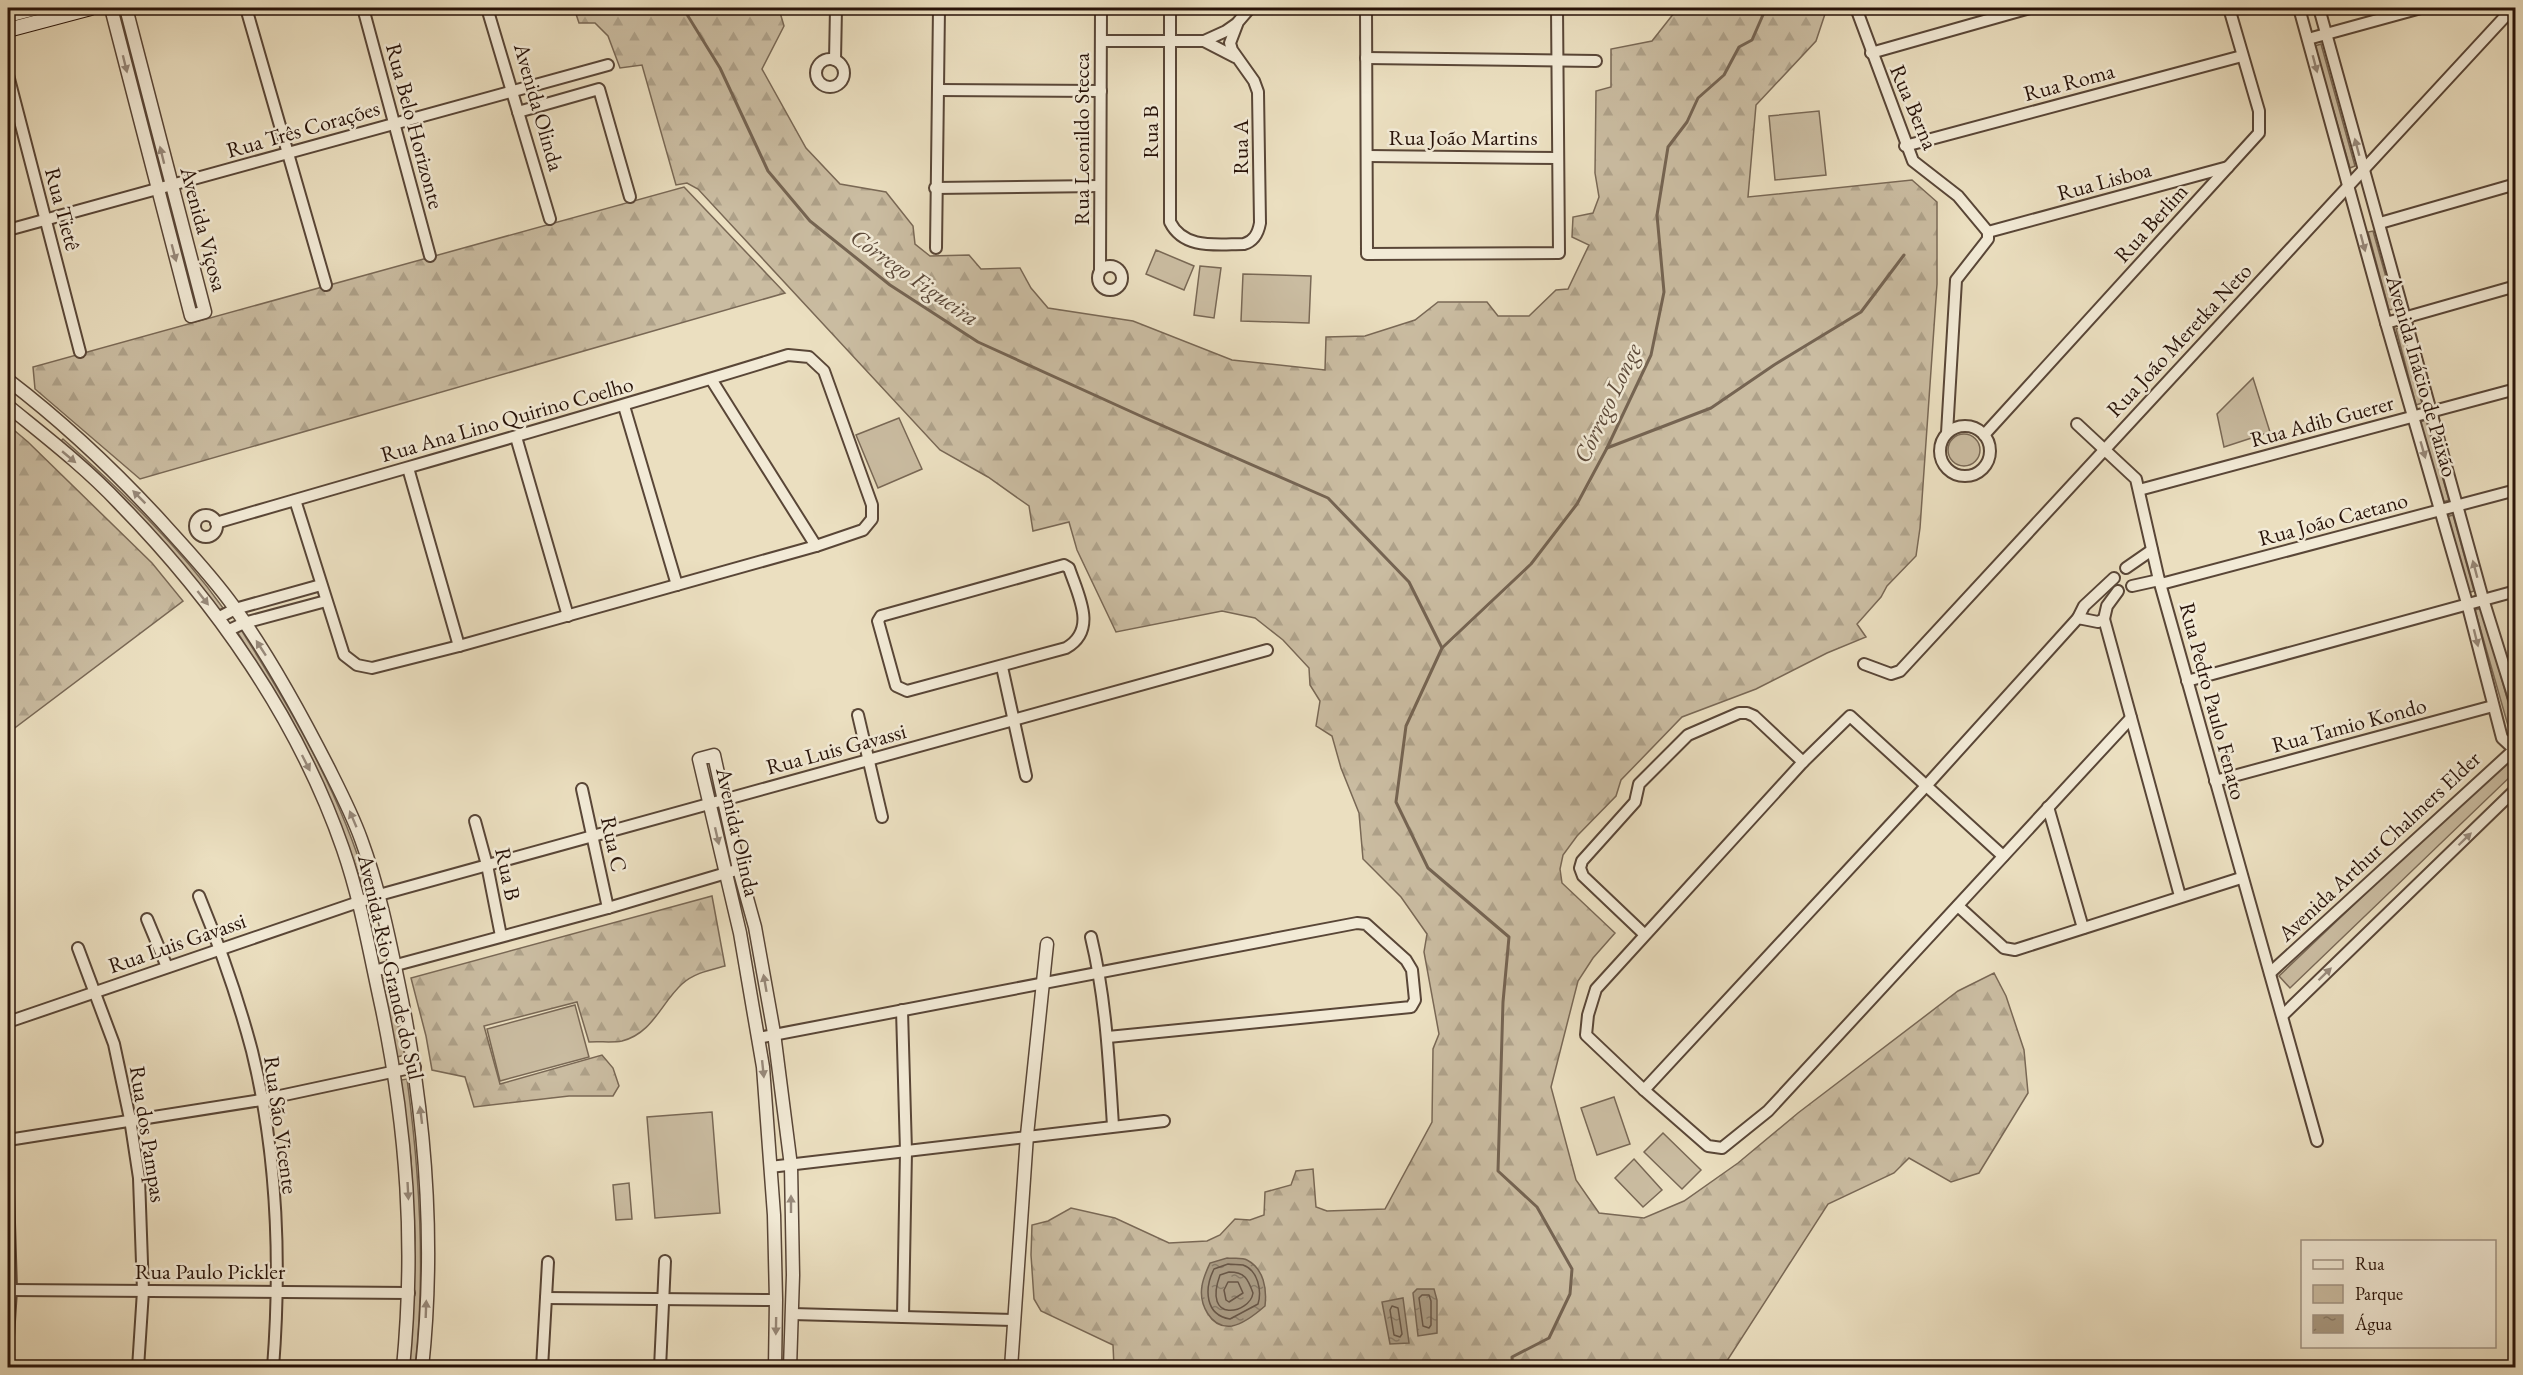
<svg xmlns="http://www.w3.org/2000/svg" width="2523" height="1375" font-family="'EB Garamond',serif">
	<style>
		.green { fill: #cabca1; stroke: #796855; stroke-width: 1.5 }
		.forest { fill: url(#forest-firs); stroke: #796855; stroke-width: 1.5 }
		.water { fill: url(#water-ripples); stroke: #756452; stroke-width: 1.5 }
		.lines { fill: none; stroke-linecap: round; stroke-linejoin: round }
		.shore { stroke: #685646; stroke-width: 1.5 }
		.stream { stroke: #756452; stroke-width: 3 }
		.minor-casing { stroke: #594637; stroke-width: 14 }
		.tertiary-casing { stroke: #594637; stroke-width: 15 }
		.secondary-casing { stroke: #281309; stroke-width: 16 }
		.minor { stroke: #f2ead6; stroke-width: 10 }
		.tertiary { stroke: #f2ead6; stroke-width: 12 }
		.secondary { stroke: #f2ead6; stroke-width: 14 }
		.oneway { fill: #97897a }
		.labels { text-anchor: middle; dominant-baseline: central; stroke-width: 5; stroke-linejoin: round; paint-order: stroke }
		.street-label { font-size: 22px; fill: #281309; stroke: #f2ead6 }
		.water-label { font-size: 24px; font-style: italic; fill: #5c4939; stroke: #f2ead6 }
	</style>
	<defs>
		<pattern id="forest-firs" width="22" height="20" patternUnits="userSpaceOnUse" patternTransform="scale(1.5)"><rect width="22" height="20" fill="#cabca1"/><path d="M5 1l3.5 6h-7zM16 11l3.5 6h-7z" fill="#aea189"/></pattern>
		<pattern id="water-ripples" width="26" height="14" patternUnits="userSpaceOnUse" patternTransform="scale(1.5)"><rect width="26" height="14" fill="#a99a82"/><path d="M2 4q2-2 4 0t4 0M15 11q2-2 4 0t4 0" fill="none" stroke="#8a7c69"/></pattern>
	</defs>
	<rect width="100%" height="100%" fill="#ebdfc0"/>
	<filter id="stains"><feTurbulence type="fractalNoise" baseFrequency=".00333" numOctaves="4"/><feColorMatrix values="0 0 0 0 .2 0 0 0 0 .09 0 0 0 0 .02 0 0 0 .5 -.17"/></filter>
	<radialGradient id="worn" r=".72"><stop offset=".6" stop-color="#630" stop-opacity="0"/><stop offset="1" stop-color="#630" stop-opacity=".3"/></radialGradient>
	<g class="green">
		<polygon points="2321,44 2355,166 2350,168 2315,46"/>
		<polygon points="1819,111 1826,175 1775,180 1769,116"/>
		<polygon points="2373,231 2395,309 2389,310 2368,232"/>
		<polygon points="1156,250 1194,266 1184,290 1146,274"/>
		<polygon points="1200,266 1221,268 1214,318 1194,315"/>
		<polygon points="1243,274 1311,276 1309,323 1241,321"/>
		<polygon points="2402,327 2422,403 2416,405 2396,329"/>
		<polygon points="2253,378 2270,432 2224,447 2217,414"/>
		<polygon points="899,418 922,469 878,488 856,435"/>
		<polygon points="2426,420 2449,500 2443,502 2420,422"/>
		<circle cx="1964" cy="450" r="16"/>
		<path d="M63 439C121 490 178 545 223 608L218 611 60 442Z"/>
		<polygon points="2453,515 2474,591 2468,593 2446,517"/>
		<polygon points="2482,608 2515,727 2509,729 2475,610"/>
		<path d="M240 628C291 709 340 792 367 885L362 886C334 795 287 711 236 630Z"/>
		<polygon points="2509,757 2515,766 2515,772 2290,988 2279,976"/>
		<polygon points="387,978 405,1055 397,1057 380,979"/>
		<polygon points="575,1005 589,1057 500,1081 487,1029"/>
		<path d="M407 1079C420 1175 426 1271 415 1367H408L415 1238 411 1159 401 1080Z"/>
		<polygon points="1614,1097 1630,1144 1597,1155 1581,1108"/>
		<polygon points="712,1112 720,1213 655,1218 647,1117"/>
		<polygon points="1663,1133 1701,1170 1682,1189 1644,1152"/>
		<polygon points="1634,1159 1662,1190 1643,1207 1615,1178"/>
		<polygon points="629,1183 632,1219 616,1220 613,1185"/>
	</g>
	<g class="forest">
		<polygon points="574,8 739,8 750,13 779,9 784,26 762,69 806,148 840,184 886,192 913,226 915,244 930,256 969,255 981,269 1020,268 1031,288 1048,308 1133,321 1232,360 1325,370 1326,337 1365,336 1415,320 1438,302 1487,302 1498,316 1529,316 1556,290 1568,289 1589,245 1572,237 1573,217 1593,213 1599,197 1595,173 1596,91 1611,87 1611,49 1652,41 1678,8 1827,8 1816,41 1756,105 1748,197 1912,180 1937,202 1937,284 1920,528 1916,556 1887,586 1881,597 1857,624 1866,637 1827,653 1756,689 1682,717 1621,780 1616,796 1577,836 1563,855 1560,869 1562,883 1615,933 1593,958 1578,981 1551,1087 1576,1180 1599,1213 1644,1218 1684,1201 1738,1163 1798,1113 1958,991 1994,973 2006,996 2024,1050 2028,1093 1979,1173 1951,1182 1909,1158 1894,1173 1828,1204 1723,1367 1114,1367 1113,1345 1041,1311 1034,1299 1031,1255 1032,1225 1048,1221 1071,1208 1115,1218 1169,1243 1207,1241 1220,1235 1235,1219 1250,1220 1264,1215 1265,1192 1291,1185 1296,1171 1313,1169 1316,1207 1327,1211 1385,1209 1432,1122 1433,1049 1439,1034 1424,952 1427,934 1401,897 1363,859 1359,813 1341,768 1332,736 1316,726 1320,701 1310,685 1309,668 1283,640 1255,618 1222,611 1116,632 1077,550 1069,522 1033,531 1029,506 988,477 940,450 698,189 687,183 676,185 642,65 620,68 608,36 595,23 579,23"/>
		<polygon points="684,187 785,293 140,479 35,389 33,367"/>
		<polygon points="8,425 28,442 152,563 183,601 8,733"/>
		<path d="M712 896 725 966C710 970 694 973 682 984 661 1003 653 1033 622 1041 612 1043 599 1041 589 1042L577 1002 484 1026 500 1084 602 1055 613 1068 619 1086 613 1096H569L474 1107 465 1077 432 1070 426 1036 411 978Z"/>
	</g>
	<g class="water">
		<path d="M1227 1258C1233 1259 1242 1257 1247 1260 1264 1269 1267 1289 1265 1306 1257 1313 1243 1324 1232 1326 1210 1329 1199 1303 1202 1286 1203 1278 1207 1270 1210 1263Z"/>
		<polygon points="1417,1289 1434,1289 1437,1300 1437,1333 1418,1336 1413,1293"/>
		<polygon points="1403,1298 1409,1343 1390,1344 1382,1302"/>
	</g>
	<g class="lines">
		<g class="shore">
			<path d="M1228 1264C1232 1265 1239 1264 1243 1265 1258 1270 1262 1291 1258 1304L1230 1319C1205 1315 1204 1289 1214 1269Z"/>
			<path d="M1229 1272C1245 1272 1248 1279 1253 1293 1250 1314 1202 1324 1220 1275Z"/>
			<polygon points="1228,1282 1238,1282 1243,1293 1229,1302 1226,1300 1224,1290"/>
			<polygon points="1422,1295 1429,1295 1431,1301 1431,1325 1429,1328 1423,1326 1419,1298"/>
			<polygon points="1392,1306 1398,1308 1402,1334 1400,1337 1394,1335 1390,1310"/>
		</g>
		<g class="stream">
			<polyline points="683,8 720,68 768,171 810,221 890,285 978,342 1145,418 1328,498 1409,582 1442,648 1406,726 1396,802 1428,868 1509,937 1503,1002 1498,1171 1537,1207 1572,1269 1570,1294 1549,1338 1512,1357 1513,1368"/>
			<polyline points="1607,448 1711,408 1774,365 1861,312 1904,255"/>
			<polyline points="1442,648 1531,564 1577,504 1607,448 1651,355 1664,292 1657,215 1668,147 1687,122 1698,98 1724,75 1739,47 1752,40 1766,8"/>
		</g>
		<defs>
			<g id="minor">
				<polyline points="246,8 326,285"/>
				<polyline points="363,8 430,256"/>
				<polyline points="487,8 550,219"/>
				<path d="M1170 8V222C1184 250 1217 244 1244 244 1254 241 1258 234 1260 223L1258 92 1254 81 1232 50 1230 43 1238 22 1250 8"/>
				<polyline points="1366,8 1367,254 1559,253 1557,8"/>
				<polyline points="1856,8 1913,161 1958,196 1988,232 1988,239 1956,280 1947,433"/>
				<polyline points="2299,8 2386,323 2467,603 2502,738 2516,751"/>
				<polyline points="2319,8 2483,599 2516,705"/>
				<polyline points="2308,39 2421,8"/>
				<polyline points="1101,41 1204,41 1235,57"/>
				<polyline points="1204,41 1226,31 1236,24"/>
				<polyline points="1871,53 2030,8"/>
				<polyline points="1366,58 1596,61"/>
				<circle cx="830" cy="73" r="14"/>
				<polyline points="835,60 836,8"/>
				<polyline points="8,75 80,352"/>
				<polyline points="938,90 1101,91"/>
				<polyline points="518,112 599,89 630,197"/>
				<polyline points="1905,146 2242,56"/>
				<polyline points="1368,156 1557,158"/>
				<polyline points="935,188 1100,186"/>
				<polyline points="2380,223 2516,184"/>
				<polyline points="8,230 608,65"/>
				<polyline points="1988,232 2228,167"/>
				<polyline points="936,248 939,8"/>
				<circle cx="1110" cy="278" r="12"/>
				<polyline points="1100,270 1101,8"/>
				<polyline points="2386,323 2516,286"/>
				<polyline points="711,379 816,546"/>
				<polyline points="624,406 677,585"/>
				<polyline points="2077,424 2136,479 2159,580 2317,1141"/>
				<circle cx="1965" cy="451" r="25"/>
				<polyline points="1984,435 2259,133 2259,111 2229,8"/>
				<polyline points="516,437 568,616"/>
				<polyline points="408,468 459,646"/>
				<polyline points="2139,490 2516,389"/>
				<circle cx="206" cy="526" r="11"/>
				<path d="M216 523C407 467 598 414 788 355L809 357 824 371 872 505V519L863 530 816 546 459 646 372 668 357 665 344 655 295 500"/>
				<path d="M1064 565 1069 568C1078 595 1098 630 1066 648L907 691 896 686 878 621 881 616Z"/>
				<polyline points="2126,568 2152,550"/>
				<polyline points="2161,584 2516,490"/>
				<polyline points="2132,586 2159,580"/>
				<polyline points="2118,591 2107,606 2104,619 2098,622 2078,618 1926,786 1644,1090 1708,1146 1722,1148 1768,1111 2131,718"/>
				<polyline points="218,618 235,609 321,585"/>
				<polyline points="2078,618 2084,606 2114,578"/>
				<polyline points="2104,619 2180,896"/>
				<polyline points="227,631 244,623 326,601"/>
				<polyline points="1864,664 1891,674 1900,671 2513,8"/>
				<polyline points="1002,667 1026,776"/>
				<polyline points="2187,681 2516,591"/>
				<polyline points="858,715 882,817"/>
				<polyline points="2215,781 2493,706"/>
				<polyline points="582,789 608,908"/>
				<polyline points="2048,807 2083,928"/>
				<polyline points="475,821 487,865 501,936"/>
				<path d="M199 896C220 947 238 998 252 1051 277 1152 281 1264 273 1368"/>
				<polyline points="1958,906 2004,948 2015,950 2241,878"/>
				<polyline points="147,919 167,967"/>
				<polyline points="1644,934 1583,876 1580,868 1582,861 1635,802 1639,784 1688,735 1739,713 1747,713 1754,716 1803,762"/>
				<path d="M1091 937C1106 999 1109 1062 1113 1126"/>
				<polyline points="78,948 114,1044 130,1119 139,1178 143,1291 138,1368"/>
				<polyline points="374,971 608,908 733,871"/>
				<polyline points="2270,973 2516,748"/>
				<polyline points="902,1010 906,1151 903,1317"/>
				<polyline points="2283,1015 2516,789"/>
				<polyline points="8,1022 379,895 1267,650"/>
				<polyline points="758,1038 1357,923 1366,924 1406,960 1412,970 1415,1000 1411,1007 1108,1037"/>
				<polyline points="1644,1090 1586,1035 1588,1015 1596,989 1803,762 1850,716 2003,856"/>
				<polyline points="8,1140 261,1100 415,1067"/>
				<polyline points="770,1167 1164,1121"/>
				<polyline points="8,1189 11,1290 8,1337"/>
				<polyline points="11,1290 409,1293"/>
				<polyline points="546,1298 776,1300"/>
				<polyline points="792,1314 1013,1320"/>
				<polyline points="542,1368 548,1262"/>
				<polyline points="660,1368 665,1261"/>
			</g>
			<g id="tertiary">
				<polyline points="111,8 191,316 205,312 126,8"/>
				<path d="M8 380C63 422 114 470 161 521 186 549 212 576 234 607 270 657 300 712 328 767 340 791 352 814 361 839 378 885 388 933 398 981 425 1108 436 1238 422 1368"/>
				<path d="M8 406C46 437 85 467 119 503 215 601 298 719 343 849 361 901 370 955 382 1009 407 1130 415 1244 403 1368"/>
				<polyline points="775,1368 776,1300 774,1215 763,1067 740,933 699,759 714,755 739,869 755,927 774,1033 791,1166 793,1275 790,1368"/>
				<polyline points="1011,1368 1027,1135 1047,944"/>
			</g>
			<g id="secondary">
				<polyline points="8,15 35,8"/>
				<polyline points="8,30 91,8"/>
			</g>
		</defs>
		<use href="#minor" class="minor-casing"/>
		<use href="#tertiary" class="tertiary-casing"/>
		<use href="#secondary" class="secondary-casing"/>
		<use href="#minor" class="minor"/>
		<use href="#tertiary" class="tertiary"/>
		<use href="#secondary" class="secondary"/>
	</g>
	<defs><path id="oneway-solid" d="M-6-.8H1V-3.2L6.5 0L1 3.2V.8H-6Z" transform="scale(1.5)"/></defs>
	<g class="oneway">
		<use href="#oneway-solid" transform="translate(125 64) rotate(76)"/>
		<use href="#oneway-solid" transform="translate(2315 64) rotate(75)"/>
		<use href="#oneway-solid" transform="translate(2357 147) rotate(-105)"/>
		<use href="#oneway-solid" transform="translate(162 155) rotate(-104)"/>
		<use href="#oneway-solid" transform="translate(2363 243) rotate(75)"/>
		<use href="#oneway-solid" transform="translate(174 253) rotate(75)"/>
		<use href="#oneway-solid" transform="translate(2423 450) rotate(74)"/>
		<use href="#oneway-solid" transform="translate(69 457) rotate(40)"/>
		<use href="#oneway-solid" transform="translate(139 497) rotate(-135)"/>
		<use href="#oneway-solid" transform="translate(2475 569) rotate(-105)"/>
		<use href="#oneway-solid" transform="translate(203 598) rotate(52)"/>
		<use href="#oneway-solid" transform="translate(2476 638) rotate(76)"/>
		<use href="#oneway-solid" transform="translate(261 648) rotate(-123)"/>
		<use href="#oneway-solid" transform="translate(306 763) rotate(63)"/>
		<use href="#oneway-solid" transform="translate(353 819) rotate(-113)"/>
		<use href="#oneway-solid" transform="translate(717 836) rotate(77)"/>
		<use href="#oneway-solid" transform="translate(2465 839) rotate(-44)"/>
		<use href="#oneway-solid" transform="translate(2325 974) rotate(-44)"/>
		<use href="#oneway-solid" transform="translate(765 983) rotate(-100)"/>
		<use href="#oneway-solid" transform="translate(763 1069) rotate(84)"/>
		<use href="#oneway-solid" transform="translate(421 1115) rotate(-97)"/>
		<use href="#oneway-solid" transform="translate(408 1191) rotate(87)"/>
		<use href="#oneway-solid" transform="translate(791 1204) rotate(-90)"/>
		<use href="#oneway-solid" transform="translate(426 1309) rotate(-88)"/>
		<use href="#oneway-solid" transform="translate(776 1326) rotate(91)"/>
	</g>
	<g class="labels">
		<g class="street-label">
			<text transform="translate(2069 82) rotate(-15)">Rua Roma</text>
			<text transform="translate(539 107) rotate(74)">Avenida Olinda</text>
			<text transform="translate(1914 107) rotate(67)">Rua Berna</text>
			<text transform="translate(415 126) rotate(75)">Rua Belo Horizonte</text>
			<text transform="translate(303 129) rotate(-16)">Rua Três Corações</text>
			<text transform="translate(1150 132) rotate(-90)">Rua B</text>
			<text x="1463" y="137">Rua João Martins</text>
			<text transform="translate(1081 139) rotate(-90)">Rua Leonildo Stecca</text>
			<text transform="translate(1240 147) rotate(-90)">Rua A</text>
			<text transform="translate(2104 181) rotate(-15)">Rua Lisboa</text>
			<text transform="translate(63 209) rotate(75)">Rua Tietê</text>
			<text transform="translate(2151 223) rotate(-48)">Rua Berlim</text>
			<text transform="translate(204 229) rotate(75)">Avenida Viçosa</text>
			<text transform="translate(2179 340) rotate(-47)">Rua João Meretka Neto</text>
			<text transform="translate(2422 376) rotate(74)">Avenida Inácio de Paixão</text>
			<text transform="translate(507 419) rotate(-16)">Rua Ana Lino Quirino Coelho</text>
			<text transform="translate(2322 421) rotate(-15)">Rua Adib Guerer</text>
			<text transform="translate(2333 519) rotate(-15)">Rua João Caetano</text>
			<text transform="translate(2213 701) rotate(75)">Rua Pedro Paulo Fenato</text>
			<text transform="translate(2349 725) rotate(-15)">Rua Tamio Kondo</text>
			<text transform="translate(836 749) rotate(-15)">Rua Luis Gavassi</text>
			<text transform="translate(738 832) rotate(77)">Avenida Olinda</text>
			<text transform="translate(614 844) rotate(78)">Rua C</text>
			<text transform="translate(2379 846) rotate(-43)">Avenida Arthur Chalmers Elder</text>
			<text transform="translate(508 874) rotate(78)">Rua B</text>
			<text transform="translate(177 943) rotate(-19)">Rua Luis Gavassi</text>
			<text transform="translate(391 967) rotate(77)">Avenida Rio Grande do Sul</text>
			<text transform="translate(281 1125) rotate(82)">Rua São Vicente</text>
			<text transform="translate(148 1134) rotate(81)">Rua dos Pampas</text>
			<text x="210" y="1271">Rua Paulo Pickler</text>
		</g>
		<g class="water-label">
			<text transform="translate(915 277) rotate(35)">Córrego Figueira</text>
			<text transform="translate(1607 403) rotate(-65)">Córrego Longe</text>
		</g>
	</g>
	<rect width="2523" height="1375" fill="none" stroke="#ebdfc0" stroke-width="30"/>
	<rect x="9" y="9" width="2505" height="1357" fill="none" stroke="#281309" stroke-width="3"/>
	<rect x="15" y="15" width="2493" height="1345" fill="none" stroke="#281309" stroke-width="1.5"/>
	<rect x="2301" y="1240" width="195" height="108" fill="#f2ead6" stroke="#a19484" stroke-width="1.5"/>
	<rect x="2313" y="1260" width="30" height="9" fill="#f2ead6" stroke="#a19484" stroke-width="1.5"/>
	<text x="2355" y="1270" font-size="18" fill="#281309">Rua</text>
	<rect x="2313" y="1285" width="30" height="18" fill="#cabca1" stroke="#a19484" stroke-width="1.5"/>
	<text x="2355" y="1300" font-size="18" fill="#281309">Parque</text>
	<rect x="2313" y="1315" width="30" height="18" fill="url(#water-ripples)" stroke="#a19484" stroke-width="1.5"/>
	<text x="2355" y="1330" font-size="18" fill="#281309">Água</text>
	<rect width="100%" height="100%" filter="url(#stains)"/>
	<rect width="100%" height="100%" fill="url(#worn)"/>
</svg>
